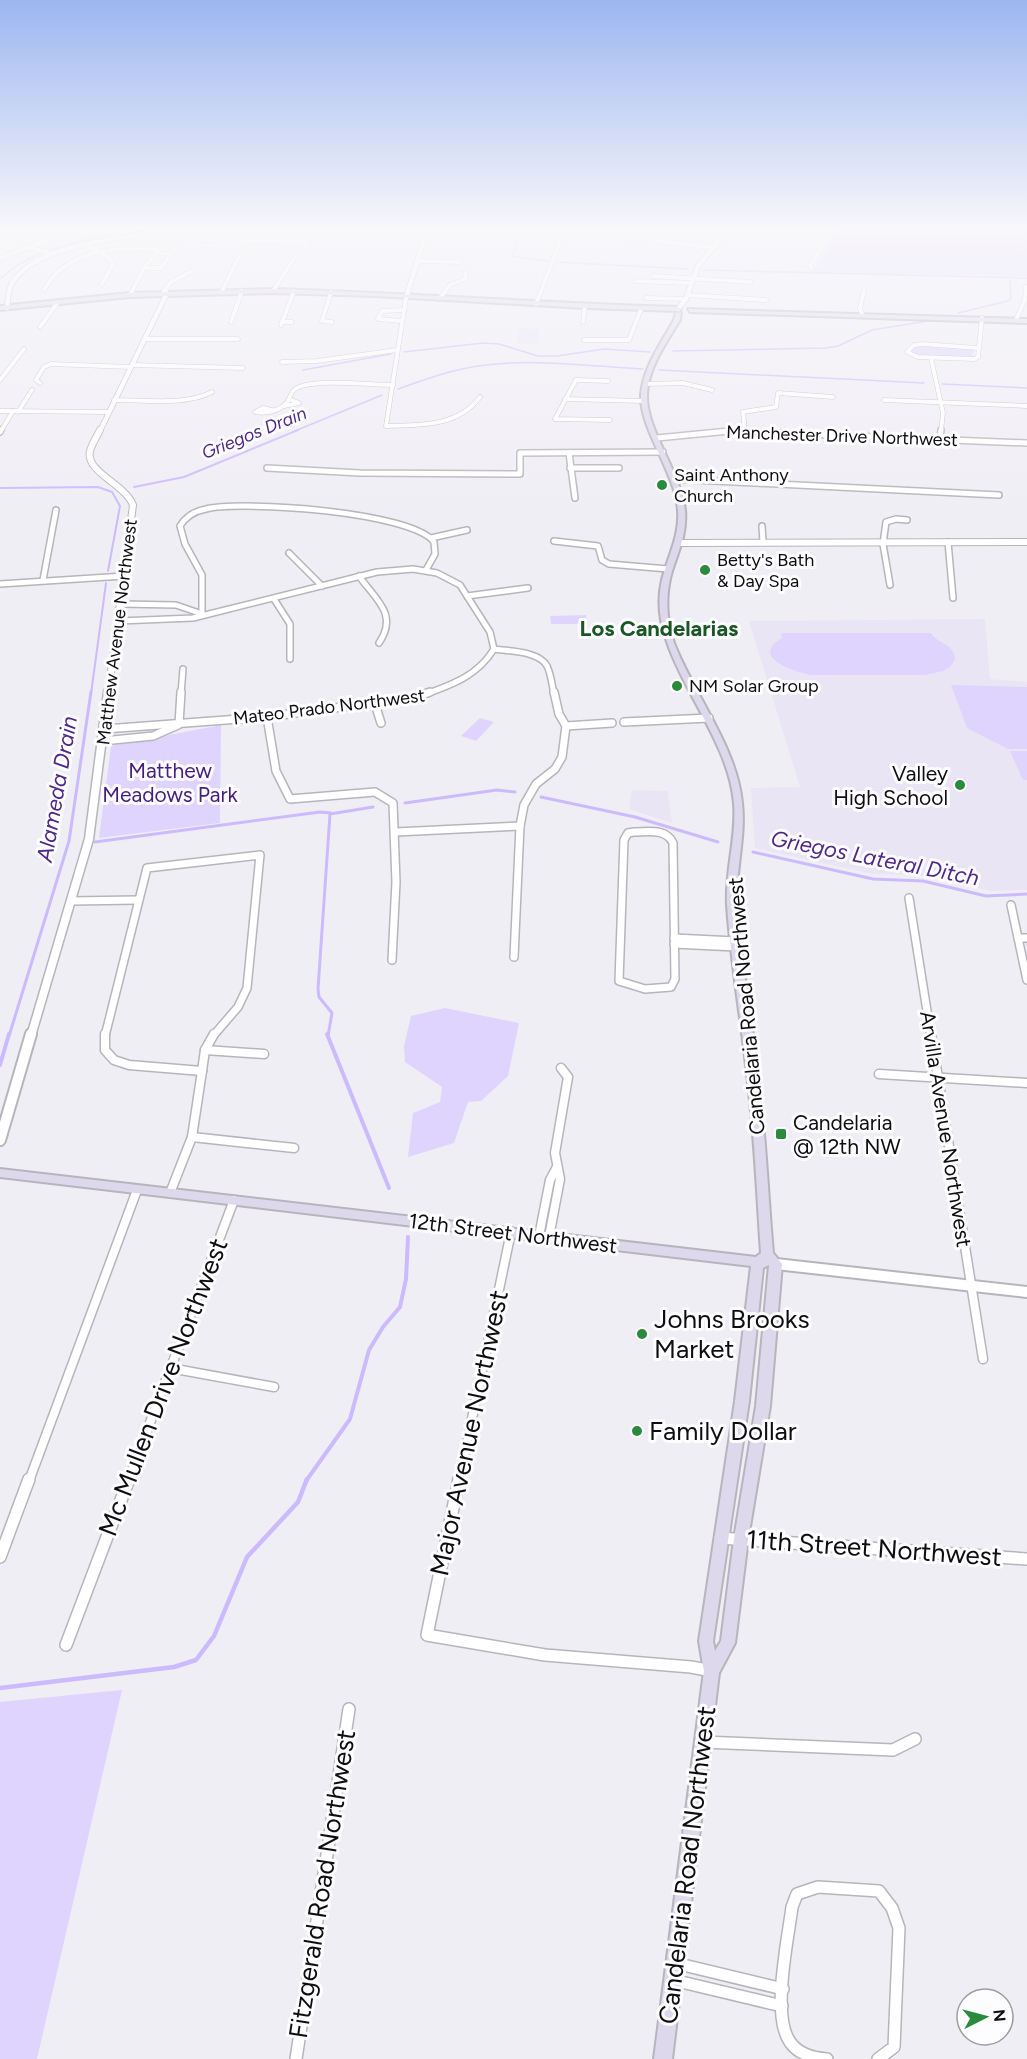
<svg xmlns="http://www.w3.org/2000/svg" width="1027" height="2059" font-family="Figtree,sans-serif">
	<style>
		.built { fill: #e9e5f4 }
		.green { fill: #ded4fe }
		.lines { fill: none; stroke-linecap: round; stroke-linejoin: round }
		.stream-far4 { stroke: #ccbafe; stroke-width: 1.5 }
		.stream-far3 { stroke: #ccbafe; stroke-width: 2 }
		.stream-far2 { stroke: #ccbafe; stroke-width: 3 }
		.stream-far1 { stroke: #ccbafe; stroke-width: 4 }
		.stream { stroke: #ccbafe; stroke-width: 4.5 }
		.minor-far4-casing { stroke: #b7b5bc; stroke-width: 5 }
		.minor-far3-casing { stroke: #b7b5bc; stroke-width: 8 }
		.minor-far2-casing { stroke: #b7b5bc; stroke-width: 10 }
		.minor-far1-casing { stroke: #b7b5bc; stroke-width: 11 }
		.minor-casing { stroke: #b7b5bc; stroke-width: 14 }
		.tertiary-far3-casing { stroke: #b7b5bc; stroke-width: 6 }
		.tertiary-far2-casing { stroke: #b7b5bc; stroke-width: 8 }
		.tertiary-far1-casing { stroke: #b7b5bc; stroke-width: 11 }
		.tertiary-casing { stroke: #b7b5bc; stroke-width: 14 }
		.secondary-casing { stroke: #b7b5bc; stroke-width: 4 }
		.minor-far4 { stroke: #fff; stroke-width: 4 }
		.minor-far3 { stroke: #fff; stroke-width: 5 }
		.minor-far2 { stroke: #fff; stroke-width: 7 }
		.minor-far1 { stroke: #fff; stroke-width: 8 }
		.minor { stroke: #fff; stroke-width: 11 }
		.tertiary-far3 { stroke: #fff; stroke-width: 4.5 }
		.tertiary-far2 { stroke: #fff; stroke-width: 6 }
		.tertiary-far1 { stroke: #fff; stroke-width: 8 }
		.tertiary { stroke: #fff; stroke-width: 10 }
		.secondary { fill: #ddd8eb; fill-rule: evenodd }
		.poi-dot { fill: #2c8a3d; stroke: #fdfcff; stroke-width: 2 }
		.labels { text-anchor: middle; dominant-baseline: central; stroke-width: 6; stroke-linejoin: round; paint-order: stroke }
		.far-water-label { font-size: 18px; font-style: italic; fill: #4e2988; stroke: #fdfcff }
		.far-street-label { font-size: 18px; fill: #0e0e10; stroke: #fdfcff }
		.far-poi-label { font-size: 18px; fill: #0e0e10; stroke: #fdfcff; text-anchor: start }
		.park-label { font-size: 21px; fill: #461f7e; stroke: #fdfcff }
		.poi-label { font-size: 21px; fill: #0e0e10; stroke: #fdfcff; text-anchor: end }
		.street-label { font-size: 21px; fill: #0e0e10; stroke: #fdfcff }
		.far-district-label { font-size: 22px; font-weight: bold; fill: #1b5625; stroke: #fdfcff }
		.water-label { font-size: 22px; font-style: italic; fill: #4e2988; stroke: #fdfcff }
		.near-poi-label { font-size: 26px; fill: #0e0e10; stroke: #fdfcff; text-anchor: start }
		.near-street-label { font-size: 26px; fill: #0e0e10; stroke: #fdfcff }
	</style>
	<rect width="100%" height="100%" fill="#f0eef5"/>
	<g class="built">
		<polygon points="519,328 539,329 537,344 516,344"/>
		<polygon points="985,619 990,679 1027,682 1027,890 991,891 917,875 873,874 755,848 751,788 800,787 749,621"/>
		<polygon points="632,790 668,791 672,823 629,809"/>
	</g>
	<g class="green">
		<polygon points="839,229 1027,229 1027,276 813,272"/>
		<polygon points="921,345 971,349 974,350 972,358 921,356 911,352 911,349"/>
		<polygon points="586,615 587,624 551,624 550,616"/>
		<path d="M781 633H931C937 644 954 643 955 659L950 667 943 671 925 675H811C794 671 749 658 782 638Z"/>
		<polygon points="951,685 1027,687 1027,749 1008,749 967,728"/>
		<polygon points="480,718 494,722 476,741 461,736"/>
		<polygon points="221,725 220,823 99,838 111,746"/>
		<polygon points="1010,751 1027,751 1027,780 1023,780"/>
		<polygon points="445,1008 519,1023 508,1076 481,1101 468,1102 454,1143 408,1157 413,1113 440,1102 442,1087 405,1062 404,1046 411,1016"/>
		<polygon points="122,1690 37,2059 0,2059 0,1702"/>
	</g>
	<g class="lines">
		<g class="stream-far4">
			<polyline points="515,229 522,231 512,256 547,261"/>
			<polyline points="49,250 85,240 158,229"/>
			<polyline points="557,262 688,269"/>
			<polyline points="704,270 1027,278"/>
			<polyline points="0,279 16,266 41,253"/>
			<polyline points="958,313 1008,301 1011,298 1010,281"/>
			<polyline points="673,351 826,348 838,346 872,330 934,320"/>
			<polyline points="404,352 483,343 499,344 538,356 557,356 604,349 650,352"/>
			<polyline points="303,370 391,354"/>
			<polyline points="659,370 924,383"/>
			<polyline points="942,384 1027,388"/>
			<path d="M398 389C424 380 450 370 478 366 532 358 588 366 643 369"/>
			<polyline points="295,431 382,395"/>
		</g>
		<g class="stream-far3">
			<polyline points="134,487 184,477 298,430"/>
			<polyline points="0,488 98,487 112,492 120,506 108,571"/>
			<polyline points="91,694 106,583"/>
		</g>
		<g class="stream-far2">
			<polyline points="541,797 635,817 718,842"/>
			<polyline points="405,803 497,790 515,792"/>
			<polyline points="95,842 320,812 331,813"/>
			<polyline points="753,852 873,879 923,881 986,896 1027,894"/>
			<polyline points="9,1036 69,841 91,692"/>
			<polyline points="328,1036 332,1013 319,997 318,989 330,814 373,807"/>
		</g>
		<g class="stream-far1">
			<polyline points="327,1034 389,1188"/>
			<polyline points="0,1065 9,1034"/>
			<polyline points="306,1481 350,1419 369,1350 383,1327 400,1307 406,1279 408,1237"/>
		</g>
		<polyline class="stream" points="0,1688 174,1667 196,1660 214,1636 247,1557 298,1502 307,1479"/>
		<defs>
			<g id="minor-far4">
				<polyline points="664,229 678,231 688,237 718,240"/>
				<polyline points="746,229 828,237"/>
				<polyline points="12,231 39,229"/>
				<polyline points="147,235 158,239 308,242 305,249"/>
				<polyline points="619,237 712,247"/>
				<polyline points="204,241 218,229"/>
				<polyline points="282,242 288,229"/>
				<polyline points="87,244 111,259 113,264 102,284"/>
				<polyline points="27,247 53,254"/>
				<polyline points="0,258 48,240 105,229"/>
				<polyline points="418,261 460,262"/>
				<polyline points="144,268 161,268 171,254 156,253"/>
				<polyline points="812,268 810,266 833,229"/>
				<polyline points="653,276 751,282"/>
				<polyline points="636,281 691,283"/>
				<path d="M44 290C67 248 117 247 160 249"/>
				<polyline points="222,291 240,254"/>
				<polyline points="273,291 295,257"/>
				<polyline points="331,292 322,321 332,322"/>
				<polyline points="162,294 171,282 192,271"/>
				<polyline points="130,295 144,268 161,247"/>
				<polyline points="688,295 766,300"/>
				<path d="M406 298 386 426C420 425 458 427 480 397"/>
				<polyline points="440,298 450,285 465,279 466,272"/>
				<polyline points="646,298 686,299"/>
				<polyline points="536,304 565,229"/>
				<polyline points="862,314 860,308 864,290"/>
				<polyline points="1016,320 1025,299 1026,287"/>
				<polyline points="402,321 378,319 382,311 404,310"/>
				<polyline points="231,322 242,291"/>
				<polyline points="282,322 292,322"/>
				<polyline points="583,322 585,306"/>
				<polyline points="281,325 294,291"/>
				<polyline points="40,327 58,302"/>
				<polyline points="145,339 238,339"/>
				<polyline points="584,340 629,340 641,309"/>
				<polyline points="978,348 923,344 914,345 907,352 918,357 974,359 978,357 982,318"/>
				<polyline points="931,358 943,413 941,431"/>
				<polyline points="282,362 317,361 397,350"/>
				<polyline points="132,365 243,368"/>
				<polyline points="0,380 24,349"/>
				<polyline points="608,381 576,380 555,419 610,420"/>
				<polyline points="40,383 36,380 44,367 51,364 131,367"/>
				<polyline points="646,384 683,383 712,390"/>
				<polyline points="565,399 644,401"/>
				<path d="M114 400C144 400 185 406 212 392"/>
				<polyline points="884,400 1027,406"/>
				<polyline points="284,406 299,403 289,399"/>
				<path d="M272 410 263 408 255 412C266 414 281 411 288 401 292 394 291 390 299 387 319 379 370 385 393 385"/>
				<polyline points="0,411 108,412"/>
				<polyline points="18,412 32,390"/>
				<polyline points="1,431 13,411"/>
				<polyline points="728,431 732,431"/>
				<polyline points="745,431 743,412 776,407 778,393 833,397"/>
			</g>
			<g id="minor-far3">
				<polyline points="0,432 1,430"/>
				<polyline points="657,438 729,431 1027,443"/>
				<polyline points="940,439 941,430"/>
				<polyline points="569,453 575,498"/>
				<polyline points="267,468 360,473 520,474 520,453 663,452"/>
				<polyline points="570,468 619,468"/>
				<polyline points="674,479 999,495"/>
				<polyline points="762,526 763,542"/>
				<polyline points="431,538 467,530"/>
				<polyline points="554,541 598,546 602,560 609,564 668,569"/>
				<polyline points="948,542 953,598"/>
				<polyline points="289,553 322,586"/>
				<path d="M359 576C375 599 399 614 379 643"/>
				<polyline points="43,580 56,510"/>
				<polyline points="0,584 124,576"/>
				<polyline points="890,585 883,544 886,522 896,519 907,520"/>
				<polyline points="467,596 528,588"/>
				<polyline points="274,599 290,624 290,659"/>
				<polyline points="121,604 176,605 202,614"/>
				<path d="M202 614V575L185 544 180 526C186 516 195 511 206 509 243 500 412 512 434 542L435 554 426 570"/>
				<path d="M119 621 193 618 377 572 413 569 437 573 460 585 490 632 494 649C478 675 454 684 426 694"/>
				<path d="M494 649C509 651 539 651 547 666 551 674 552 685 554 694"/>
				<polyline points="181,694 183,669"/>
			</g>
			<g id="minor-far2">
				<polyline points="375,704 381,723"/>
				<polyline points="267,717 276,771 290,799 375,792 393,803 396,882 392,960"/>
				<polyline points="624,722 709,718"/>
				<polyline points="179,724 181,692"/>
				<polyline points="566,726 612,723"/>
				<polyline points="105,729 267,717 416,697 430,692"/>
				<polyline points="103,741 153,736 178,725"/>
				<polyline points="396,832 520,826"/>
				<path d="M634 832C648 832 666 828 673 843L675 979 671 987 645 989 619 981 624 840 628 833Z"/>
				<polyline points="909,898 931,1036"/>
				<polyline points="71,901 138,900"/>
				<polyline points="1011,905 1027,980"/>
				<polyline points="674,938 735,941"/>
				<polyline points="1018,938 1027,938"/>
				<polyline points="674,944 736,947"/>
				<polyline points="514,957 520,826 524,805 536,784 555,769 562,757 566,726 559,714 554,692"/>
				<polyline points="105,1036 147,868 260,855 247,988 238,1007 213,1036"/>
			</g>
			<g id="minor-far1">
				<polyline points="105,1034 105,1050 114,1060 129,1065 202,1071"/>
				<polyline points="931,1034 983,1359"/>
				<polyline points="205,1050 264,1054"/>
				<polyline points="202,1071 205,1050 214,1034"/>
				<polyline points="879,1074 1027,1083"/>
				<polyline points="192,1137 294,1148"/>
				<polyline points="170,1193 192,1137 202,1071"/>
				<polyline points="539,1236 550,1180 557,1167"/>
				<polyline points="549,1237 560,1179 555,1153 568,1077 561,1068"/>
				<polyline points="170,1368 274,1387"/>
				<polyline points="29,1481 137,1190"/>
				<polyline points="128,1481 234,1200"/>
				<polyline points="459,1481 511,1232"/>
			</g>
			<g id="minor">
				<polyline points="459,1479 427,1635 545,1655 691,1667 712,1671"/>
				<polyline points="720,1538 1027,1559"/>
				<polyline points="0,1557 29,1479"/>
				<polyline points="66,1645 129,1479"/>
				<polyline points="703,1742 893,1750 915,1739"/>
				<polyline points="675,1963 783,1989"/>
				<polyline points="673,1980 782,2006"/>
				<polyline points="296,2059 349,1709"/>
				<path d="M827 2059C813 2058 798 2054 790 2042 771 2016 788 1939 792 1907L797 1894 818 1887 879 1891 892 1908 899 1928 894 2047 878 2059"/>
			</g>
			<g id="tertiary-far3">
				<polyline points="406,298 427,229"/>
				<path d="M7 308C8 301 8 291 11 285 34 242 130 238 174 229"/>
				<polyline points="678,309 686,299 698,266 729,229"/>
				<polyline points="100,431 167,293"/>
			</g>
			<g id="tertiary-far2">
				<path d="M100 430C97 436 92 444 90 451 85 472 125 484 133 505L108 694"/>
				<polyline points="679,543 1027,542"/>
			</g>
			<polyline id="tertiary-far1" points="31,1036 89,839 108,692"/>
			<g id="tertiary">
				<polyline points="0,1140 31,1034"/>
				<polyline points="776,1264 1027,1292"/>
			</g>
			<g id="secondary">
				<path d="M273 289C408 293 543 303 678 307L681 309 678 311 585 308 375 296 273 293 130 297 0 310V306L130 293Z"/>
				<polygon points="688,309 1027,319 1027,323 690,312"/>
				<path d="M676 312 681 313 680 320C666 343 648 368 647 395 646 430 681 472 685 510 687 533 679 550 672 571 665 595 666 619 674 643 694 695 737 747 742 803 746 837 735 871 737 905 741 965 753 1024 759 1084 766 1140 768 1197 773 1253L782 1264 770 1406 748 1539 735 1643 719 1673 672 2059H654L704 1671 699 1641 735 1401 751 1266 0 1177V1169L756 1257 761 1253C757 1197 755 1140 748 1083 742 1024 731 965 727 905 725 870 737 837 734 803 729 746 685 695 667 642 660 623 657 601 662 580 668 556 680 536 678 510 675 472 640 430 641 395 643 368 661 343 674 320ZM769 1265 756 1406 734 1539 721 1641 715 1651 713 1641 749 1401 763 1268Z"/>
			</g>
		</defs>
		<use href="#minor-far4" class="minor-far4-casing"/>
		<use href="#minor-far3" class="minor-far3-casing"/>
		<use href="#minor-far2" class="minor-far2-casing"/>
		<use href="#minor-far1" class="minor-far1-casing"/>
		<use href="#minor" class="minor-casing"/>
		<use href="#tertiary-far3" class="tertiary-far3-casing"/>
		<use href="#tertiary-far2" class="tertiary-far2-casing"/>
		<use href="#tertiary-far1" class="tertiary-far1-casing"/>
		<use href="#tertiary" class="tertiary-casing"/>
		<use href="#secondary" class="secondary-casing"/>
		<use href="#minor-far4" class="minor-far4"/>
		<use href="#minor-far3" class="minor-far3"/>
		<use href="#minor-far2" class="minor-far2"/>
		<use href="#minor-far1" class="minor-far1"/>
		<use href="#minor" class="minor"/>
		<use href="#tertiary-far3" class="tertiary-far3"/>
		<use href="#tertiary-far2" class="tertiary-far2"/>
		<use href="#tertiary-far1" class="tertiary-far1"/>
		<use href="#tertiary" class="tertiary"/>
		<use href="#secondary" class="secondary"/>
	</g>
	<linearGradient id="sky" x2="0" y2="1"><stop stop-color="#9db6f1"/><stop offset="0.44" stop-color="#f8f7fa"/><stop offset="1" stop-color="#f8f7fa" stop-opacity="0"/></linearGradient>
	<rect width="1027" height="517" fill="url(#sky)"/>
	<g class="poi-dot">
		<circle cx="662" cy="485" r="6"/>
		<circle cx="705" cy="570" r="6"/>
		<circle cx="677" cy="686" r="6"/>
		<circle cx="960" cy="785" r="6"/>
		<rect x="775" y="1128" width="12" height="12" rx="3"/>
		<circle cx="642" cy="1334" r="6"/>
		<circle cx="637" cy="1431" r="6"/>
	</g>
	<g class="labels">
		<g class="far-water-label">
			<text transform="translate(254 433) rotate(-22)">Griegos Drain</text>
		</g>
		<g class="far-street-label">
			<text transform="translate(842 436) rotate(2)">Manchester Drive Northwest</text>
			<text transform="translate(117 632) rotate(-83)">Matthew Avenue Northwest</text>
			<text transform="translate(329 707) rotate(-7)">Mateo Prado Northwest</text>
		</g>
		<g class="far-poi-label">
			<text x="674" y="475">Saint Anthony<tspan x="674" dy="21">Church</tspan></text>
			<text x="717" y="560">Betty's Bath<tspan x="717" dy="21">&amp; Day Spa</tspan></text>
			<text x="689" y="686">NM Solar Group</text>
		</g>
		<g class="park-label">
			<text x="170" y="770">Matthew<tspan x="170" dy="24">Meadows Park</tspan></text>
		</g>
		<g class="poi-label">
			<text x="948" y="773">Valley<tspan x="948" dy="24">High School</tspan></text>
			<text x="793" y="1122" text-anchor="start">Candelaria<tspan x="793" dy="24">@ 12th NW</tspan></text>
		</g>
		<g class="street-label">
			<text transform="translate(746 1006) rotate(-95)">Candelaria Road Northwest</text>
			<text transform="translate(946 1129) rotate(81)">Arvilla Avenue Northwest</text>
			<text transform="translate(513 1233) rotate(7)">12th Street Northwest</text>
		</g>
		<g class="far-district-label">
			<text x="659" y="628">Los Candelarias</text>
		</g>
		<g class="water-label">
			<text transform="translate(57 789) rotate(-80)">Alameda Drain</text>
			<text transform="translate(875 858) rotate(11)">Griegos Lateral Ditch</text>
		</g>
		<g class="near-poi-label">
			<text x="654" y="1319">Johns Brooks<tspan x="654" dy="30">Market</tspan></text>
			<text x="649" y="1431">Family Dollar</text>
		</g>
		<g class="near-street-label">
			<text transform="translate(163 1387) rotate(-69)">Mc Mullen Drive Northwest</text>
			<text transform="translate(469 1433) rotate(-78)">Major Avenue Northwest</text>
			<text transform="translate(874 1548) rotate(4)">11th Street Northwest</text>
			<text transform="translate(687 1865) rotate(-83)">Candelaria Road Northwest</text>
			<text transform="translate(322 1884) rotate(-81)">Fitzgerald Road Northwest</text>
		</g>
	</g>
	<g transform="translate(985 2017) rotate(84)"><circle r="28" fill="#fdfcff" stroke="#9d9d9f" stroke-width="1.5"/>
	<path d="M0-4.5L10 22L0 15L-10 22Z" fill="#2c8a3d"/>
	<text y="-9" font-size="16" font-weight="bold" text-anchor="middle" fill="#0e0e10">N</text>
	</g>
</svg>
